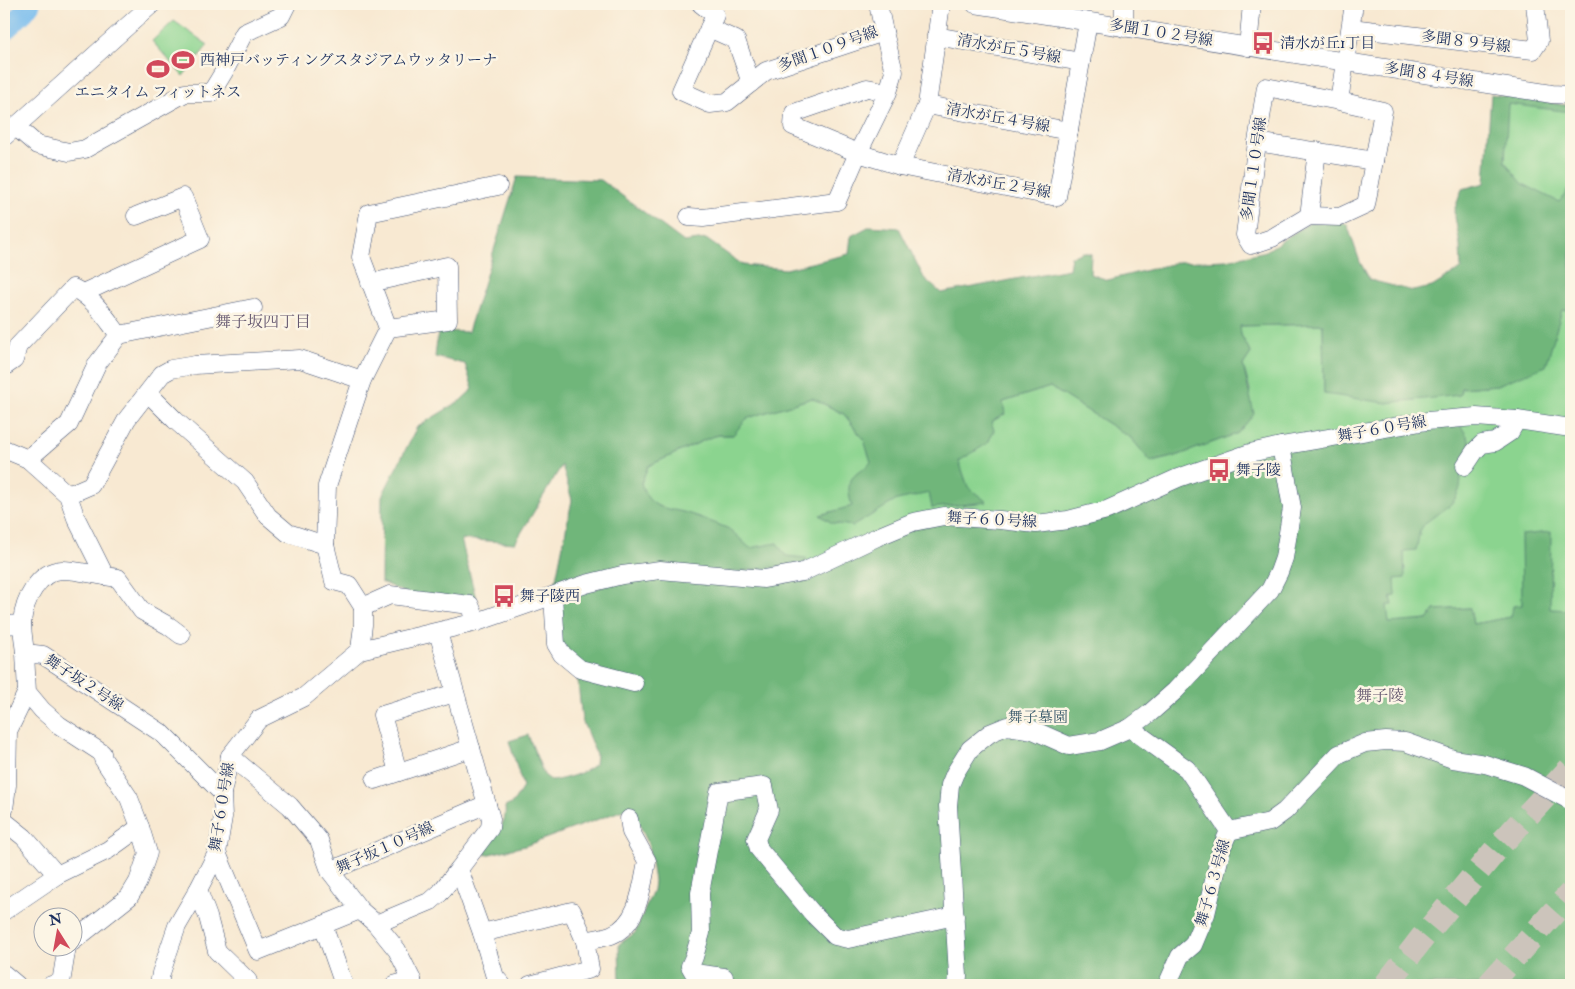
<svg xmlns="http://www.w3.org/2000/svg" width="1575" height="989" font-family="'IM FELL Double Pica','Noto Serif JP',serif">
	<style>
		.green { fill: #8bd48f; stroke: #538276 }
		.forest { fill: #70b67a; stroke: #46726c }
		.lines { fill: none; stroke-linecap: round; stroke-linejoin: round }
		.river { stroke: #77bcee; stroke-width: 21 }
		.highway-tunnel { stroke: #ccc4bb; stroke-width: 25; stroke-dasharray: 25 12; stroke-linecap: butt }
		.minor-casing { stroke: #3c4b6f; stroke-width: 19 }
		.minor { stroke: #fff; stroke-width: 18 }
		.labels { text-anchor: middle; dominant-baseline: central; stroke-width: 5; stroke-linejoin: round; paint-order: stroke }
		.street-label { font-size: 15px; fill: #1b2f5e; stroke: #fcf5e5 }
		.poi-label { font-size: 15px; fill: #1b2f5e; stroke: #fcf5e5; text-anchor: start }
		.park-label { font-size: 15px; fill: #37586a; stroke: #fcf5e5 }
		.neighbourhood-label { font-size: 16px; fill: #655870; stroke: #fcf5e5 }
	</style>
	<rect width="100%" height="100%" fill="#fcf5e5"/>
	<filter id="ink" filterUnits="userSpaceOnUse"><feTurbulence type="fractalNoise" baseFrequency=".02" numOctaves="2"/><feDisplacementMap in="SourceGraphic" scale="10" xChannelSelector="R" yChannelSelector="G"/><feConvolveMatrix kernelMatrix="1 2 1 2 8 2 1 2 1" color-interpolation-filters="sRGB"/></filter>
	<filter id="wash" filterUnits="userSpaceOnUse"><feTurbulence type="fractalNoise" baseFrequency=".0096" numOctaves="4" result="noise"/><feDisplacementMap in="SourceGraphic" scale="20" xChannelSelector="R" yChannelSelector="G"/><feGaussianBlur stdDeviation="1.12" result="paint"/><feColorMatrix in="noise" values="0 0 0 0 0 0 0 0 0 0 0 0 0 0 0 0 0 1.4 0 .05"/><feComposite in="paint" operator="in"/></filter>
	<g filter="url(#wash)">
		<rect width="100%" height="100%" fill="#f8e9d2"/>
		<g class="green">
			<polygon points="174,21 208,45 183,76 152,41"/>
			<polygon points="1506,96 1571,106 1571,610 1550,610 1473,624 1470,608 1435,610 1428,620 1389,624 630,598 641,483 648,466 711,437 719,435 733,435 740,424 747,418 812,398 844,414 864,440 991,422 1003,402 1050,387 1131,438 1152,462 1176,456 1238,433 1250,390 1243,365 1251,353 1241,335 1239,326 1323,324 1324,394 1460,394 1461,388 1497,385"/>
		</g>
		<g class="forest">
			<path d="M1491 94 1571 106V112L1508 104 1505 162 1523 184 1559 202 1568 190 1571 192V310H1562L1546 366 1497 385 1461 388 1460 395 1387 403 1324 394 1323 324 1240 326 1241 335 1251 353 1243 365 1254 414 1238 433 1176 456 1151 462 1131 438 1050 387 1003 402 1005 414 991 422 994 430 988 443 959 461 968 487 987 502 932 508 929 493 897 500 853 526 832 523 820 515 852 506C849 496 846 483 855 475 860 470 867 468 871 462L864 440 844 414 812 398 748 418C741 423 739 429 733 435H719L711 437 648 466 641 483C650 512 665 506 690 514 702 518 715 523 727 528 732 530 744 543 750 548L777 543 786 556 806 558 807 563 748 570 575 584H555L572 500 562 465 515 543 461 539 476 599 414 597 381 582 382 496 417 427 460 401 473 389 465 364 435 357 438 331 468 332 517 177 601 180 684 242 706 239 743 265 786 269 849 254 851 236 870 226 899 228 924 278 941 293 1069 269 1071 257 1083 252 1091 254 1090 274 1108 280 1179 262 1227 260 1266 251 1311 222 1347 224 1360 262 1370 280 1413 291 1432 287 1461 269 1460 245 1454 211 1462 189 1485 183Z"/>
			<path d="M1459 424C1476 447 1469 442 1462 466 1460 474 1462 485 1458 493 1450 513 1427 515 1420 531 1418 537 1418 544 1416 550L1404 551 1405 578 1395 579 1396 596 1391 597 1393 605H1387L1389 623 1428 620 1435 610 1470 608 1473 624 1511 617 1513 606 1522 605 1521 535 1551 532 1550 609 1571 610V985H620L619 944 635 933 653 890 654 881 648 843 640 826 626 809 525 846 485 855C489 834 508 829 505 807L513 803 523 787 509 741 528 735 544 775 552 781C567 778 584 774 595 764L596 754 582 720 577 673 560 646 558 599 635 577 783 582 913 529 942 523 1102 519 1131 510V504L1263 455Z"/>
		</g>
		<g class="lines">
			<polyline class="river" points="4,31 24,12 30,4"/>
		</g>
	</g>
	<g filter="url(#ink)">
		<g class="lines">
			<g class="highway-tunnel">
				<polyline points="1386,985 1423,937 1499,846 1571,768"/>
				<polyline points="1489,985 1571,893"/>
			</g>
			<defs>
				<g id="minor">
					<polyline points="701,4 715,15 681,91 710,104 727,102 766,71 884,32 878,4"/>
					<polyline points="975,4 1552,94 1571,95"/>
					<polyline points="1124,4 1124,28"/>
					<polyline points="709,28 736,40 751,83"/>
					<polyline points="1351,28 1533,50 1539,41 1535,4"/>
					<polyline points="884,32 894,72 888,92 858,153 793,126 794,113 867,88 888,92"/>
					<polyline points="936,36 1081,62"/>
					<polyline points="1248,47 1252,4"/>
					<polyline points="1339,101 1266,87 1257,142 1245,235 1251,245 1272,238 1309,216 1340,217 1366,205 1383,111 1339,101 1354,4"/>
					<polyline points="927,105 1069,131"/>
					<polyline points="15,126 37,145 69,152 85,149 185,93 211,93 225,70 244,33 281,16 287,4"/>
					<polyline points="4,137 152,4"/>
					<polyline points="1257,142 1374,161"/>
					<polyline points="900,166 927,105 941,4"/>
					<polyline points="1309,216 1317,151"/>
					<polyline points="689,217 703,218 837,201 858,153 900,166 1057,197 1088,22"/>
					<polyline points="370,283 447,266 448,320 388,328"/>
					<polyline points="83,293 200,239 183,197 136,216"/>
					<path d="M4 367 14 360 18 346 73 288C93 297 106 318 119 335"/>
					<polyline points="148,393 175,420 245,482 268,516 288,533 325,545 334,581 349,585 363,607"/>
					<path d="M4 449 28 459 68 495 76 518 105 576C91 574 76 570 62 570 38 571 24 601 22 622 22 632 24 643 25 653"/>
					<polyline points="28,459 69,424 97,364 119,335 253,308"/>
					<polyline points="1465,466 1475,451 1482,444 1495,442 1510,432 1517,420"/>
					<polyline points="68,495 91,485 127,419 162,374 171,369 195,365 300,359 362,380"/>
					<polyline points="325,545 327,486 362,380 388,328 361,257 369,213 498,186"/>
					<polyline points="105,576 118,578 142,611 169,626 181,635"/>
					<polyline points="553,596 556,644 562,654 580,669 634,683"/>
					<polyline points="363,607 390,595 470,605 477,622"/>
					<polyline points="4,625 22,624"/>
					<polyline points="438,632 491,819 490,828 459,869 482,933 572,911 585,941 590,969 530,985"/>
					<polyline points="360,650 363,625 363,607"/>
					<polyline points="1130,728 1187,769 1229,831"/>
					<polyline points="230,756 290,806 319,840 330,871 360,910 376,924 397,950 412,980 413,985"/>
					<polyline points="398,772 382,715 455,693"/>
					<polyline points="375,780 471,748"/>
					<polyline points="4,810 7,785 8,731 27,692"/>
					<polyline points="4,821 24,837 57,875"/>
					<polyline points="1229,831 1270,822 1285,811 1339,754 1365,743 1386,741 1405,742 1453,759 1485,764 1524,776 1571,801"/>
					<polyline points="217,853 258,951 323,925"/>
					<polyline points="330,871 487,804"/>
					<polyline points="198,890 208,917 217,951 248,981"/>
					<polyline points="4,911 57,875 108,850 140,827 129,798 103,759 102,753 59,725 42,710 27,692 25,653 43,655 163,734 222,793"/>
					<polyline points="376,924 431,901 440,893 459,869"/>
					<polyline points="482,933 495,977 502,985"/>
					<path d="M585 941C593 939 603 938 611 935 639 924 642 886 647 861L631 832 629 819"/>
					<polyline points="72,942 129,897 138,882 148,853 140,827"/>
					<polyline points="4,974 17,985"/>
					<polyline points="51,985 61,983 67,946"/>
					<polyline points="159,985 161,973 177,926 198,890 217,853 223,817 222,793 230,756 259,719 304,697 360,650 477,622 586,584 622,575 660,570 764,579 803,572 877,537 913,522 944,516 1000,520 1036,524 1068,520 1107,510 1178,478 1250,453 1281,446 1427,421 1476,417 1517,420 1571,428"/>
					<polyline points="344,985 323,925 360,910"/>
					<polyline points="394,985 412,980"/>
					<polyline points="724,985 724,977 694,973 690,966 694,957 701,933 700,893 719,792 764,786 769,810 756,839 759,849 813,914 835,936 848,939 955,916"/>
					<polyline points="957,985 958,976 948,806 950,785 955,773 970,749 990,733 1007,726 1033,730 1069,746 1100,741 1130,728 1150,713 1175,691 1270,590 1279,572 1284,558 1292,508 1281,446"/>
					<polyline points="1167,985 1180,956 1193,945 1206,914 1222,847 1229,831"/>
				</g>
			</defs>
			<use href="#minor" class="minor-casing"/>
			<use href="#minor" class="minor"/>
		</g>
	</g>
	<defs>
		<symbol id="bus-bare" viewBox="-9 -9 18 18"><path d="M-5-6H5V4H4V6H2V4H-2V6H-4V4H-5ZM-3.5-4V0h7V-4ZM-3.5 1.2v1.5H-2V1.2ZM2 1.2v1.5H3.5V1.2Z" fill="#d1495b" stroke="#fcf5e5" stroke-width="2.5" paint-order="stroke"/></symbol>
		<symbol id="stadium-bare" viewBox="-9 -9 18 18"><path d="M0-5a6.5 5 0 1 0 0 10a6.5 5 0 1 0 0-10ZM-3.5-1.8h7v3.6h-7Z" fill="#d1495b" stroke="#fcf5e5" stroke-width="2.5" paint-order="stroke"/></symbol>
	</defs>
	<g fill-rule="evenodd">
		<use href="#bus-bare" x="1247" y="27" width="32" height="32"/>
		<use href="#stadium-bare" x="167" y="44" width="32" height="32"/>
		<use href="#stadium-bare" x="142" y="53" width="32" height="32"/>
		<use href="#bus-bare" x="1203" y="454" width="32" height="32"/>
		<use href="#bus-bare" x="488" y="580" width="32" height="32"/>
	</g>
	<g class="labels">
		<g class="street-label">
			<text transform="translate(1161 33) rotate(9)">多聞１０２号線</text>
			<text transform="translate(1466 42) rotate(7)">多聞８９号線</text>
			<text transform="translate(828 49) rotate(-20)">多聞１０９号線</text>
			<text transform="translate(1009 49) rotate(10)">清水が丘５号線</text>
			<text transform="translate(1429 75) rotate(9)">多聞８４号線</text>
			<text transform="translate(998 118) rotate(10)">清水が丘４号線</text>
			<text transform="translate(1254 169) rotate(-82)">多聞１１０号線</text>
			<text transform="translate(999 184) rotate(10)">清水が丘２号線</text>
			<text transform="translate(1382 429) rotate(-10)">舞子６０号線</text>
			<text transform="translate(992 520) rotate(3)">舞子６０号線</text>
			<text transform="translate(84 683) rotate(33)">舞子坂２号線</text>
			<text transform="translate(222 807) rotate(-81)">舞子６０号線</text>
			<text transform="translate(385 848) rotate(-24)">舞子坂１０号線</text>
			<text transform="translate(1213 883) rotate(-74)">舞子６３号線</text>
		</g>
		<g class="poi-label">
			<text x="1280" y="43">清水が丘1丁目</text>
			<text x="200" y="60">西神戸バッティングスタジアムウッタリーナ</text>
			<text x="158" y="92" text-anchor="middle">エニタイム フィットネス</text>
			<text x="1236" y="470">舞子陵</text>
			<text x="520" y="596">舞子陵西</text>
		</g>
		<g class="park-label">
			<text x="1038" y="717">舞子墓園</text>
		</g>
		<g class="neighbourhood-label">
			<text x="263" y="322">舞子坂四丁目</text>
			<text x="1380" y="696">舞子陵</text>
		</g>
	</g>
	<rect width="1575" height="989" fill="none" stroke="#fcf5e5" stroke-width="20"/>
	<g transform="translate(58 932) rotate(349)"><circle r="24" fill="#fcf5e5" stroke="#a2a6af"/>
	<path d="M0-4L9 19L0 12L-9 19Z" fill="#d1495b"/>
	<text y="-8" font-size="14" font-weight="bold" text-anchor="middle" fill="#1b2f5e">N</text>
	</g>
</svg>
